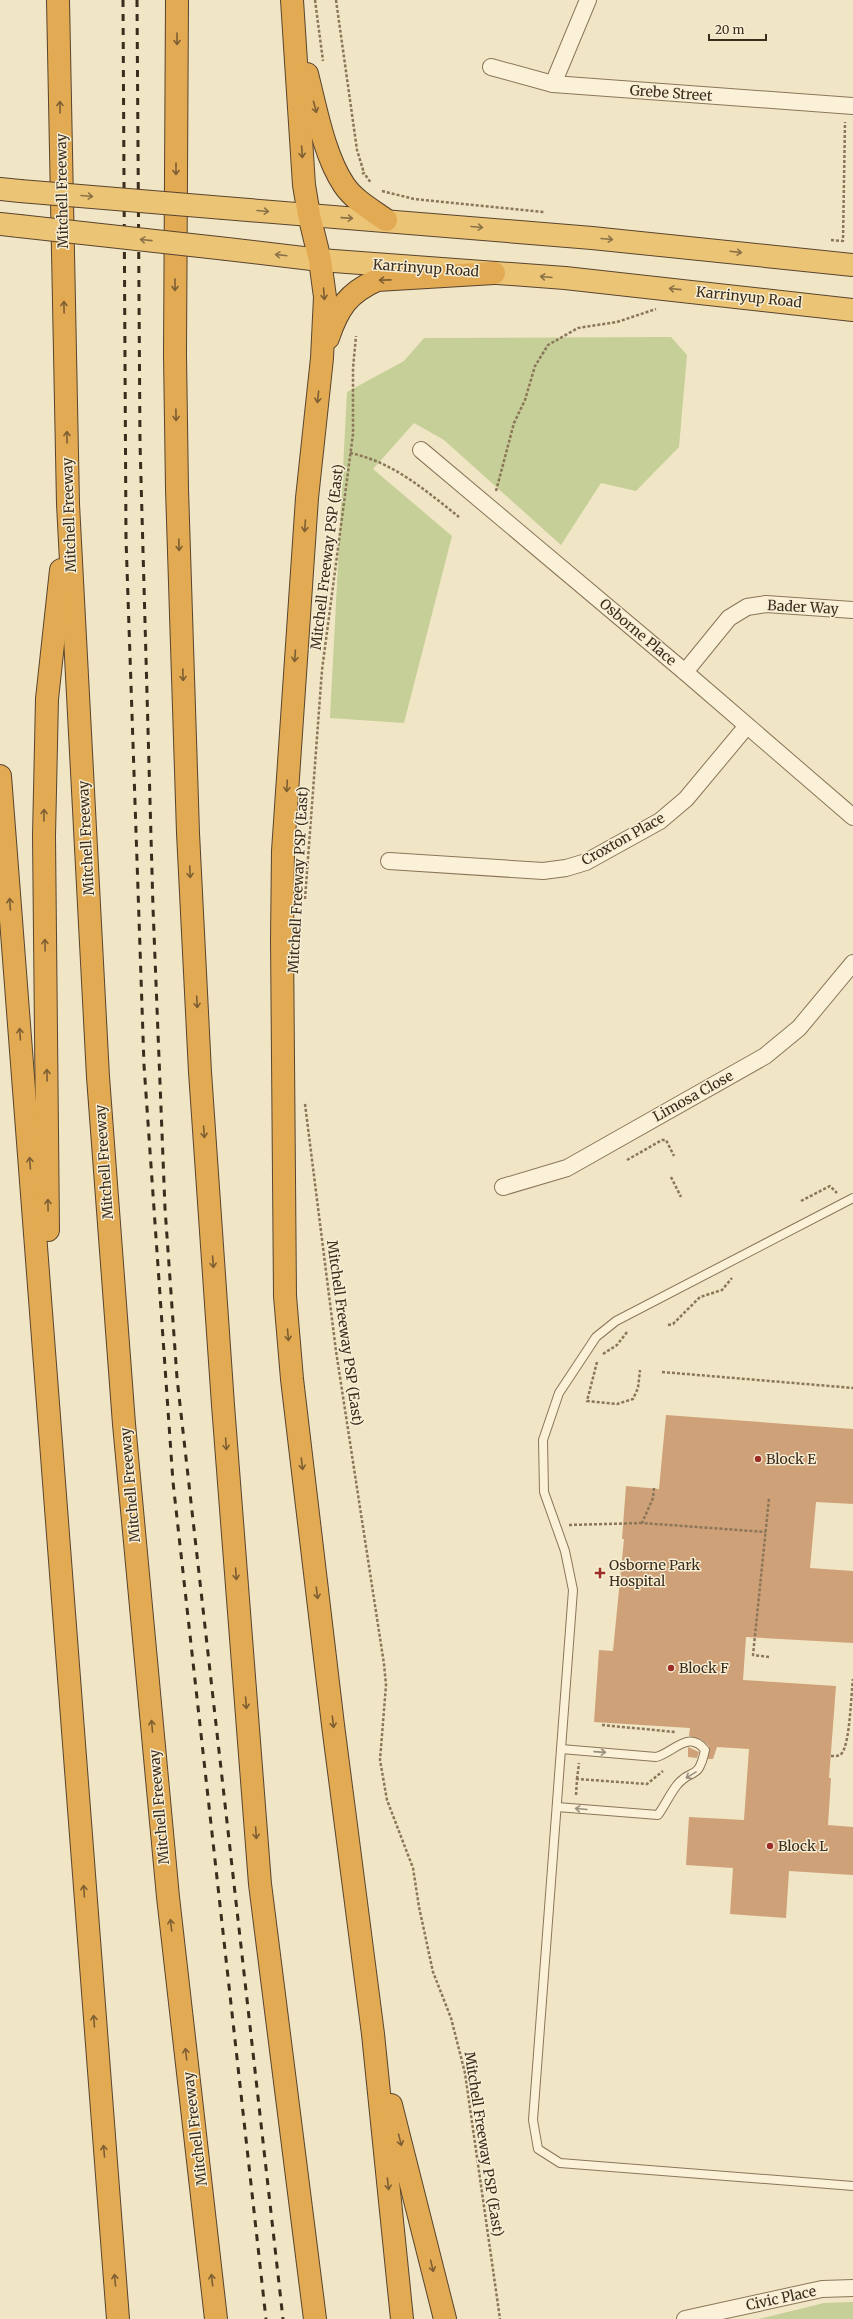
<svg xmlns="http://www.w3.org/2000/svg" width="853" height="2319" font-family="Merriweather,serif">
	<style>
		.green { fill: #c5cf97 }
		.building { fill: #cfa178 }
		.lines { fill: none; stroke-linecap: round; stroke-linejoin: round }
		.service-casing { stroke: #8b7659; stroke-width: 10 }
		.minor-casing { stroke: #8b7659; stroke-width: 18 }
		.trunk-casing { stroke: #59442e; stroke-width: 24 }
		.motorway-casing { stroke: #59442e; stroke-width: 24 }
		.path { stroke: #8b7659; stroke-width: 2.5; stroke-dasharray: 3 2; stroke-linecap: butt }
		.service { stroke: #faf1d8; stroke-width: 8 }
		.minor { stroke: #faf1d8; stroke-width: 16 }
		.trunk { stroke: #ebc476; stroke-width: 22 }
		.motorway { stroke: #e2aa52; stroke-width: 22 }
		.rail { stroke: #3b2d1e; stroke-width: 3; stroke-dasharray: 7 7; stroke-linecap: butt }
		.trunk-bridge-casing { stroke: #59442e; stroke-width: 24; stroke-linecap: butt }
		.trunk-bridge { stroke: #ebc476; stroke-width: 22 }
		.oneway { stroke: #7e5f33 }
		.oneway2 { stroke: #8a7146 }
		.oneway3 { stroke: #9a8f7b }
		.poi-dot { fill: #9d2c27; stroke: #f7eed4; stroke-width: 1.5 }
		.labels { text-anchor: middle; dominant-baseline: central; stroke-width: 3; stroke-linejoin: round; paint-order: stroke }
		.street-label { font-size: 14px; fill: #3b2d1e; stroke: #f7eed4 }
		.poi-label { font-size: 14px; fill: #3b2d1e; stroke: #f7eed4; text-anchor: start }
	</style>
	<rect width="100%" height="100%" fill="#f0e5c4"/>
	<g class="green">
		<polygon points="671,337 687,355 679,447 636,491 601,483 561,545 444,440 414,423 373,469 452,536 404,723 330,718 347,392 404,361 424,338"/>
		<polygon points="853,2302 853,2319 759,2319 824,2303"/>
	</g>
	<g class="building">
		<polygon points="666,1415 853,1429 853,1504 816,1502 810,1568 853,1571 853,1643 746,1637 743,1680 836,1686 829,1778 831,1778 828,1825 853,1827 853,1875 789,1871 786,1918 730,1914 733,1868 686,1865 689,1817 744,1820 749,1749 717,1747 713,1759 708,1759 709,1746 701,1739 689,1736 690,1728 594,1722 599,1650 613,1651 624,1539 622,1539 626,1486 659,1489"/>
		<polygon points="688,1747 699,1752 697,1758 688,1757"/>
	</g>
	<g class="lines">
		<defs>
			<g id="service">
				<polyline points="853,1198 616,1321 596,1337 559,1393 543,1440 544,1492 565,1551 573,1590 533,2120 538,2149 560,2163 853,2186"/>
				<path d="M557 1807 658 1815C665 1805 670 1794 677 1785 692 1767 698 1782 705 1750 689 1729 673 1753 656 1757L561 1749"/>
			</g>
			<g id="minor">
				<polyline points="491,67 553,84 853,106"/>
				<polyline points="553,84 588,0"/>
				<polyline points="421,450 685,672 853,817"/>
				<polyline points="685,672 729,618 747,607 766,604 853,610"/>
				<polyline points="389,861 543,871 566,868 586,862 660,821 686,799 746,727"/>
				<polyline points="503,1187 567,1168 765,1056 799,1028 853,963"/>
				<polyline points="685,2319 822,2289 853,2288"/>
			</g>
			<g id="trunk">
				<polyline points="0,189 20,191"/>
				<polyline points="224,208 592,238 853,265"/>
				<polyline points="0,224 19,226"/>
				<polyline points="227,249 320,260 565,278 853,310"/>
			</g>
			<g id="motorway">
				<polyline points="58,0 68,504 98,1077 124,1424 168,1897 216,2319"/>
				<polyline points="177,0 175,355 177,489 188,833 200,1072 223,1405 260,1884 315,2319"/>
				<polyline points="292,0 304,185 309,215 320,260 325,297 322,358 307,498 283,851 282,939 285,1296 292,1379 333,1725 373,2034 402,2319"/>
				<path d="M307 74C316 109 324 155 344 185 354 200 372 210 386 220"/>
				<path d="M328 338C338 308 348 293 377 280L494 273"/>
				<polyline points="0,776 118,2319"/>
				<polyline points="48,1230 44,836 47,699 61,570"/>
				<polyline points="391,2105 445,2319"/>
			</g>
		</defs>
		<use href="#service" class="service-casing"/>
		<use href="#minor" class="minor-casing"/>
		<use href="#trunk" class="trunk-casing"/>
		<use href="#motorway" class="motorway-casing"/>
		<g class="path">
			<polyline points="315,0 323,61"/>
			<polyline points="336,0 357,150 364,173"/>
			<polyline points="362,174 364,173 371,183"/>
			<polyline points="382,191 414,199 544,212"/>
			<polyline points="831,240 843,241 845,122"/>
			<path d="M350 453C393 462 425 490 459 517"/>
			<polyline points="496,491 514,423 525,400 535,366 548,345 578,328 617,322 656,309"/>
			<polyline points="305,899 322,670 353,434 353,368 356,336"/>
			<polyline points="305,1104 336,1351 384,1664 386,1685 380,1760 387,1800 413,1868 419,1907 433,1972 451,2018 465,2073 500,2319"/>
			<polyline points="627,1160 662,1140 666,1140 674,1156"/>
			<polyline points="671,1177 681,1197"/>
			<polyline points="801,1201 830,1186 837,1193"/>
			<polyline points="668,1325 673,1324 700,1297 722,1290 732,1278"/>
			<polyline points="603,1354 617,1345 627,1332"/>
			<polyline points="597,1362 587,1401 617,1404 633,1399 638,1388 640,1370"/>
			<polyline points="662,1372 853,1388"/>
			<polyline points="654,1488 653,1498 642,1523 766,1532"/>
			<polyline points="569,1525 642,1523"/>
			<polyline points="769,1657 753,1655 769,1498"/>
			<polyline points="602,1725 675,1732"/>
			<path d="M831 1756C835 1756 839 1757 842 1753 850 1742 851 1695 853 1679"/>
			<polyline points="577,1779 579,1763"/>
			<polyline points="576,1795 577,1779 647,1784 663,1771"/>
		</g>
		<use href="#service" class="service"/>
		<use href="#minor" class="minor"/>
		<use href="#trunk" class="trunk"/>
		<use href="#motorway" class="motorway"/>
		<g class="rail">
			<polyline points="123,0 126,539 144,1065 173,1482 266,2319"/>
			<polyline points="137,0 140,443 153,908 165,1208 177,1378 283,2319"/>
		</g>
		<defs>
			<g id="trunk-bridge">
				<polyline points="20,191 224,208"/>
				<polyline points="19,226 227,249"/>
			</g>
		</defs>
		<use href="#trunk-bridge" class="trunk-bridge-casing"/>
		<use href="#trunk-bridge" class="trunk-bridge"/>
	</g>
	<defs><path id="oneway-shaft" d="M-6 0H5M1.5-3L5.5 0L1.5 3" fill="none" stroke-width="1.6" stroke-linecap="round" stroke-linejoin="round"/></defs>
	<g class="oneway">
		<use href="#oneway-shaft" transform="translate(177 39) rotate(90)"/>
		<use href="#oneway-shaft" transform="translate(60 107) rotate(-91)"/>
		<use href="#oneway-shaft" transform="translate(315 107) rotate(75)"/>
		<use href="#oneway-shaft" transform="translate(302 152) rotate(86)"/>
		<use href="#oneway-shaft" transform="translate(176 169) rotate(90)"/>
		<use href="#oneway-shaft" transform="translate(385 280) rotate(179)"/>
		<use href="#oneway-shaft" transform="translate(175 285) rotate(90)"/>
		<use href="#oneway-shaft" transform="translate(324 294) rotate(86)"/>
		<use href="#oneway-shaft" transform="translate(64 307) rotate(-91)"/>
		<use href="#oneway-shaft" transform="translate(318 397) rotate(96)"/>
		<use href="#oneway-shaft" transform="translate(176 415) rotate(89)"/>
		<use href="#oneway-shaft" transform="translate(67 437) rotate(-91)"/>
		<use href="#oneway-shaft" transform="translate(305 526) rotate(94)"/>
		<use href="#oneway-shaft" transform="translate(179 545) rotate(88)"/>
		<use href="#oneway-shaft" transform="translate(295 656) rotate(94)"/>
		<use href="#oneway-shaft" transform="translate(183 675) rotate(88)"/>
		<use href="#oneway-shaft" transform="translate(287 786) rotate(93)"/>
		<use href="#oneway-shaft" transform="translate(44 815) rotate(-89)"/>
		<use href="#oneway-shaft" transform="translate(190 872) rotate(87)"/>
		<use href="#oneway-shaft" transform="translate(10 904) rotate(-94)"/>
		<use href="#oneway-shaft" transform="translate(45 945) rotate(-91)"/>
		<use href="#oneway-shaft" transform="translate(197 1002) rotate(87)"/>
		<use href="#oneway-shaft" transform="translate(20 1034) rotate(-94)"/>
		<use href="#oneway-shaft" transform="translate(47 1075) rotate(-91)"/>
		<use href="#oneway-shaft" transform="translate(204 1132) rotate(86)"/>
		<use href="#oneway-shaft" transform="translate(30 1163) rotate(-94)"/>
		<use href="#oneway-shaft" transform="translate(48 1205) rotate(-91)"/>
		<use href="#oneway-shaft" transform="translate(213 1262) rotate(86)"/>
		<use href="#oneway-shaft" transform="translate(288 1335) rotate(85)"/>
		<use href="#oneway-shaft" transform="translate(226 1444) rotate(86)"/>
		<use href="#oneway-shaft" transform="translate(302 1464) rotate(83)"/>
		<use href="#oneway-shaft" transform="translate(236 1574) rotate(86)"/>
		<use href="#oneway-shaft" transform="translate(317 1593) rotate(83)"/>
		<use href="#oneway-shaft" transform="translate(246 1703) rotate(86)"/>
		<use href="#oneway-shaft" transform="translate(333 1722) rotate(83)"/>
		<use href="#oneway-shaft" transform="translate(152 1726) rotate(-95)"/>
		<use href="#oneway-shaft" transform="translate(256 1833) rotate(86)"/>
		<use href="#oneway-shaft" transform="translate(84 1891) rotate(-94)"/>
		<use href="#oneway-shaft" transform="translate(171 1925) rotate(-97)"/>
		<use href="#oneway-shaft" transform="translate(94 2021) rotate(-94)"/>
		<use href="#oneway-shaft" transform="translate(186 2054) rotate(-97)"/>
		<use href="#oneway-shaft" transform="translate(400 2140) rotate(76)"/>
		<use href="#oneway-shaft" transform="translate(104 2151) rotate(-95)"/>
		<use href="#oneway-shaft" transform="translate(388 2184) rotate(84)"/>
		<use href="#oneway-shaft" transform="translate(432 2266) rotate(76)"/>
		<use href="#oneway-shaft" transform="translate(115 2280) rotate(-95)"/>
		<use href="#oneway-shaft" transform="translate(212 2280) rotate(-97)"/>
	</g>
	<g class="oneway2">
		<use href="#oneway-shaft" transform="translate(87 196) rotate(5)"/>
		<use href="#oneway-shaft" transform="translate(263 211) rotate(5)"/>
		<use href="#oneway-shaft" transform="translate(347 218) rotate(4)"/>
		<use href="#oneway-shaft" transform="translate(477 227) rotate(5)"/>
		<use href="#oneway-shaft" transform="translate(607 239) rotate(5)"/>
		<use href="#oneway-shaft" transform="translate(146 240) rotate(-174)"/>
		<use href="#oneway-shaft" transform="translate(736 252) rotate(7)"/>
		<use href="#oneway-shaft" transform="translate(281 255) rotate(-173)"/>
		<use href="#oneway-shaft" transform="translate(546 277) rotate(-175)"/>
		<use href="#oneway-shaft" transform="translate(675 289) rotate(-174)"/>
	</g>
	<g class="oneway3">
		<use href="#oneway-shaft" transform="translate(600 1752) rotate(4)"/>
		<use href="#oneway-shaft" transform="translate(691 1775) rotate(149)"/>
		<use href="#oneway-shaft" transform="translate(581 1809) rotate(-175)"/>
	</g>
	<g class="poi-dot">
		<circle cx="758" cy="1459" r="4"/>
		<path d="M598 1567h4v4h4v4h-4v4h-4v-4h-4v-4h4z"/>
		<circle cx="671" cy="1668" r="4"/>
		<circle cx="770" cy="1846" r="4"/>
	</g>
	<g class="labels">
		<g class="street-label">
			<text transform="translate(671 93) rotate(4)">Grebe Street</text>
			<text transform="translate(62 191) rotate(-91)">Mitchell Freeway</text>
			<text transform="translate(426 268) rotate(4)">Karrinyup Road</text>
			<text transform="translate(749 297) rotate(6)">Karrinyup Road</text>
			<text transform="translate(69 515) rotate(-92)">Mitchell Freeway</text>
			<text transform="translate(327 557) rotate(-83)">Mitchell Freeway PSP (East)</text>
			<text transform="translate(803 607) rotate(3)">Bader Way</text>
			<text transform="translate(638 632) rotate(40)">Osborne Place</text>
			<text transform="translate(86 838) rotate(-93)">Mitchell Freeway</text>
			<text transform="translate(623 839) rotate(-29)">Croxton Place</text>
			<text transform="translate(298 880) rotate(-87)">Mitchell Freeway PSP (East)</text>
			<text transform="translate(693 1096) rotate(-29)">Limosa Close</text>
			<text transform="translate(104 1162) rotate(-94)">Mitchell Freeway</text>
			<text transform="translate(345 1333) rotate(82)">Mitchell Freeway PSP (East)</text>
			<text transform="translate(130 1485) rotate(-95)">Mitchell Freeway</text>
			<text transform="translate(159 1807) rotate(-95)">Mitchell Freeway</text>
			<text transform="translate(195 2129) rotate(-97)">Mitchell Freeway</text>
			<text transform="translate(484 2144) rotate(81)">Mitchell Freeway PSP (East)</text>
			<text transform="translate(781 2298) rotate(-12)">Civic Place</text>
		</g>
		<g class="poi-label">
			<text x="766" y="1459">Block E</text>
			<text x="609" y="1565">Osborne Park<tspan x="609" dy="16">Hospital</tspan></text>
			<text x="679" y="1668">Block F</text>
			<text x="778" y="1846">Block L</text>
		</g>
	</g>
	<path d="M709 34v6h57v-6" fill="none" stroke="#3b2d1e" stroke-width="2"/>
	<text x="715" y="34" font-size="12" fill="#3b2d1e" stroke="#f7eed4" stroke-width="3" paint-order="stroke">20 m</text>
</svg>
